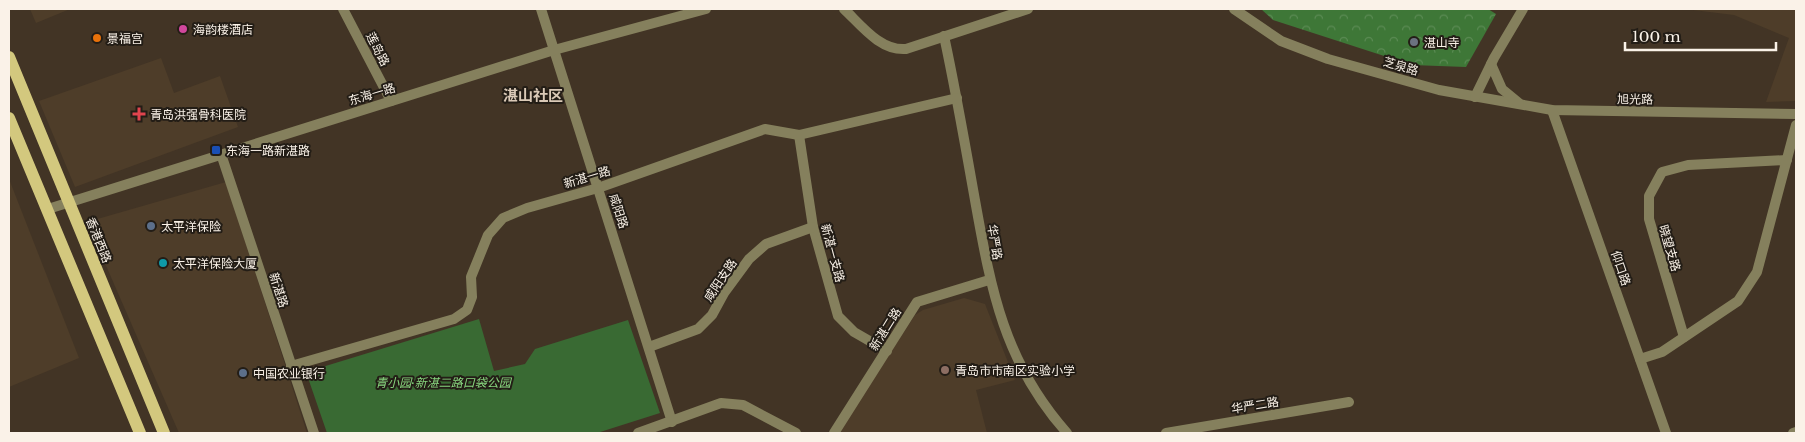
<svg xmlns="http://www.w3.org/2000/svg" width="1805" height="442" font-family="'Libre Baskerville','Noto Sans SC',serif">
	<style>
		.built { fill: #4e3d29 }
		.green { fill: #396a33 }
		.forest { fill: url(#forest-crowns) }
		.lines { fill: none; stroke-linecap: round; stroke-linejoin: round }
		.street { stroke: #85805d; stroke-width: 10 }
		.primary { stroke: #d3c87e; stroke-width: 12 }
		.hotel-dot { fill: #d1479c; stroke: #231d16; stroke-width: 2 }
		.food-dot { fill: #e8710a; stroke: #231d16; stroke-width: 2 }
		.worship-dot { fill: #6b7280; stroke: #231d16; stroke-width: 2 }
		.health-dot { fill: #e0444e; stroke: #231d16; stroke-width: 2 }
		.transit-dot { fill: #1a4fb4; stroke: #231d16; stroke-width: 2 }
		.service-dot { fill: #5c6f8a; stroke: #231d16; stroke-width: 2 }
		.culture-dot { fill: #0f9aa8; stroke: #231d16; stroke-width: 2 }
		.education-dot { fill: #8d6e63; stroke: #231d16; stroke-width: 2 }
		.labels { text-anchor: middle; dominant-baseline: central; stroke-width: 4; stroke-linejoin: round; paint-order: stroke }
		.poi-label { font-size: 12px; fill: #faf2e8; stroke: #231d16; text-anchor: start }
		.street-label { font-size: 12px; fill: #faf2e8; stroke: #231d16 }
		.park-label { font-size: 12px; font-style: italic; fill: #87d57e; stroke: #231d16 }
		.quarter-label { font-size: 15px; font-weight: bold; fill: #dac9b7; stroke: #231d16 }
	</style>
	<defs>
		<pattern id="forest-crowns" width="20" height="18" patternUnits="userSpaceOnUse" patternTransform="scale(1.25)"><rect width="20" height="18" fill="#3e7737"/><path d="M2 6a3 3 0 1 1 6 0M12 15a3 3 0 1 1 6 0" fill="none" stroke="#5b8b54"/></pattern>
	</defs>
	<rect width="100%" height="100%" fill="#423425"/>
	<g class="built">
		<polygon points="30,9 70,9 36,23"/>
		<polygon points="1685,9 1796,9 1796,101 1766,102 1789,38 1734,15"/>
		<polygon points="161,58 174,93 220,76 238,127 75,187 39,101"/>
		<polygon points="9,179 79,358 9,387"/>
		<polygon points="226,182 307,433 179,433 87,222"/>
		<polygon points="964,298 985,304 1015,380 976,390 987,433 840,433 841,428 915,315 923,310"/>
	</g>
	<polygon class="green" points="479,319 494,371 525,364 535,349 628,320 660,413 597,433 327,433 306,372"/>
	<polygon class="forest" points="1261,9 1488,9 1496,14 1466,67 1412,65 1273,20"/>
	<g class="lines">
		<g class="street">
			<polyline points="343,9 391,101"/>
			<polyline points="541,9 672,422"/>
			<path d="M844 9C861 25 880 51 906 49L1028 9"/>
			<polyline points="1234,9 1281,41 1328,59 1439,90 1552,110 1796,114"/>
			<path d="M944 36C955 87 964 138 973 189 990 283 1001 359 1067 433"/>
			<polyline points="1491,64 1502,89 1519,103"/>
			<polyline points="1475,97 1494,58 1523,9"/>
			<polyline points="1552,110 1666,433"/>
			<polyline points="799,135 813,227 838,316 854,332 887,351"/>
			<polyline points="221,154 314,433"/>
			<polyline points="48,209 554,50 706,9"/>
			<polyline points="1684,337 1649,219 1649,196 1662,172 1688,165 1787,160"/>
			<polyline points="649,347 698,329 712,315 724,293 749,259 766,244 813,227"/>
			<polyline points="1640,359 1662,352 1738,301 1757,272 1796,125"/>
			<polyline points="291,366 454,319 467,310 472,297 471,277 488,235 503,218 527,208 598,188 765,129 799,135 957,98"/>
			<polyline points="638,433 721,403 743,405 796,433"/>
			<polyline points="834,433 917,302 989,280"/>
			<polyline points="1166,433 1349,402"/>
			<polyline points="1793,433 1796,432"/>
		</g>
		<g class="primary">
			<polyline points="9,57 164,433"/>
			<polyline points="9,118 140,433"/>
		</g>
	</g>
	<circle class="hotel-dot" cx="183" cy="29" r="5"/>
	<circle class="food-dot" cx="97" cy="38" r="5"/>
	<circle class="worship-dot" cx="1414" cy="42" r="5"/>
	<path class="health-dot" d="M136.5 106.5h5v5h5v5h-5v5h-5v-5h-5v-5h5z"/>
	<rect class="transit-dot" x="211" y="145" width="10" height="10" rx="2.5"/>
	<g class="service-dot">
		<circle cx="151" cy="226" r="5"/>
		<circle cx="243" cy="373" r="5"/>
	</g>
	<circle class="culture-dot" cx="163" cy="263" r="5"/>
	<circle class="education-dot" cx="945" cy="370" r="5"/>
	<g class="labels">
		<g class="poi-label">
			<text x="193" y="29">海韵楼酒店</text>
			<text x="107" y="38">景福宫</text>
			<text x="1424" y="42">湛山寺</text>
			<text x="150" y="114">青岛洪强骨科医院</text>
			<text x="226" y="150">东海一路新湛路</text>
			<text x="161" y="226">太平洋保险</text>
			<text x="173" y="263">太平洋保险大厦</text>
			<text x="955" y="370">青岛市市南区实验小学</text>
			<text x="253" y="373">中国农业银行</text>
		</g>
		<g class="street-label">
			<text transform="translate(378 49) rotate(63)">莲岛路</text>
			<text transform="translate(1401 66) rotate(16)">芝泉路</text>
			<text transform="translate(372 94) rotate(-17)">东海一路</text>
			<text transform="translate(1635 99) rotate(1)">旭光路</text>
			<text transform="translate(587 177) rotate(-17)">新湛一路</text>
			<text transform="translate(619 211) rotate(72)">咸阳路</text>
			<text transform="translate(99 240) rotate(68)">香港西路</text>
			<text transform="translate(995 242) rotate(80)">华严路</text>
			<text transform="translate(1670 248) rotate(74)">晓望支路</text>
			<text transform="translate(833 253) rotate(75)">新湛一支路</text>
			<text transform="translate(1621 268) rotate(71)">仰口路</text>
			<text transform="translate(720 280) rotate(-56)">咸阳支路</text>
			<text transform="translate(279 290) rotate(72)">新湛路</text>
			<text transform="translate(885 329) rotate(-58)">新湛二路</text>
			<text transform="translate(1255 405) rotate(-9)">华严二路</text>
		</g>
		<g class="park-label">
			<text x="443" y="382">青小园·新湛二路口袋公园</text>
		</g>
		<g class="quarter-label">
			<text x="533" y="95">湛山社区</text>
		</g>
	</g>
	<rect width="1805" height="442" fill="none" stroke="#faf2e8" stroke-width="20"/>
	<path d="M1625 42v8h151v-8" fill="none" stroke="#faf2e8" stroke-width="2.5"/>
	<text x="1632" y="42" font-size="15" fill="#faf2e8" stroke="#231d16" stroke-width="4" paint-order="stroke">100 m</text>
</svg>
